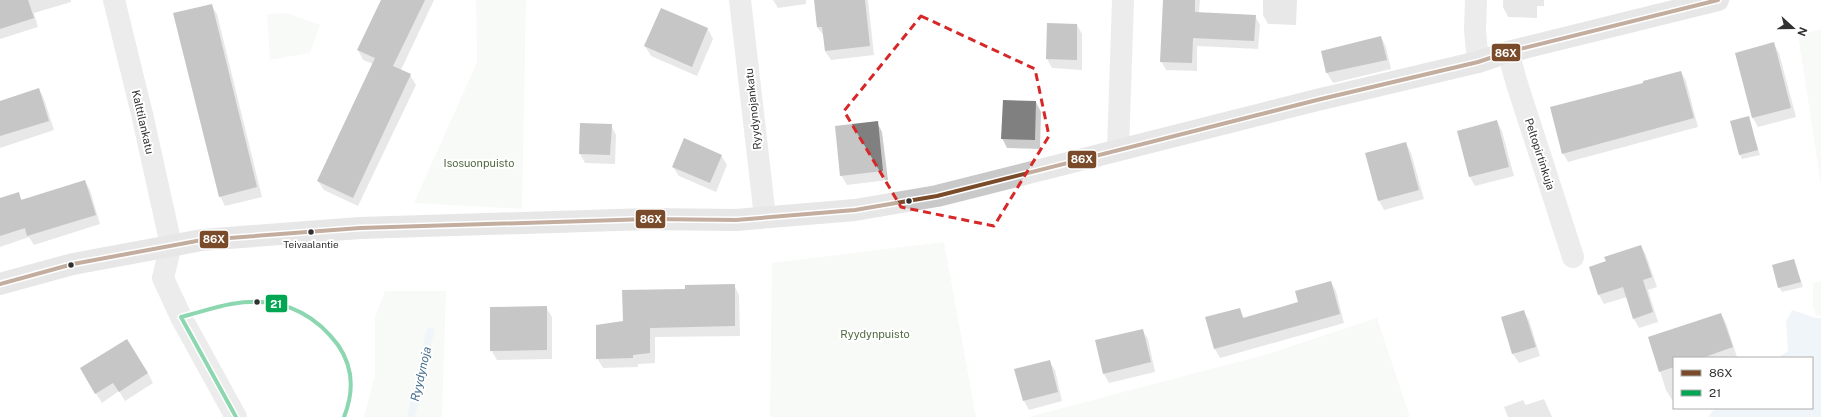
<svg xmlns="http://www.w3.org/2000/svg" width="1821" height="417" font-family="'Public Sans',sans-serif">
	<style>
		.green { fill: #f0f3ed }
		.water { fill: #dde9f1 }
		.shadow { fill: #0003 }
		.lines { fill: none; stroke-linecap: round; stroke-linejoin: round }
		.stream { stroke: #dde9f1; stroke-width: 8 }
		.building { fill: #808080 }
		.minor { stroke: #d5d5d5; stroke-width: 22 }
		.major { stroke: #c9c9c9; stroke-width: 22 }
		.bus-1-casing { stroke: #fff; stroke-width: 7 }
		.bus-2-casing { stroke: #fff; stroke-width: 7 }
		.bus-1 { stroke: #7a4b2a; stroke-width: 4 }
		.bus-2 { stroke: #00a651; stroke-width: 4 }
		.marked { fill: none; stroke: #d62828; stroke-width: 3; stroke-dasharray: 8 5; stroke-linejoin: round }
		.bus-dot { fill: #313131; stroke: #fff; stroke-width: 1.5 }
		.labels { text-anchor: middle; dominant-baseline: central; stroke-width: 4; stroke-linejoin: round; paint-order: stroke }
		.bus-label { font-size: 10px; fill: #313131; stroke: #fff }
		.street-label { font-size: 11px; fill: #313131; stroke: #fff }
		.park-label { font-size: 11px; fill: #536a41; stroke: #fff }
		.water-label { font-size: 12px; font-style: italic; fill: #446e8f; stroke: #fff }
		.line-badge { stroke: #fff; stroke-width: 1.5 }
		.badge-label { font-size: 11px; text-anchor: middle; font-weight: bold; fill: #fff }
	</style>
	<rect width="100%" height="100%" fill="#fff"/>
	<g class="green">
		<polygon points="476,0 526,0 522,209 414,203 477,62"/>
		<polygon points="287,13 320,25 310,53 270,60 267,14"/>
		<polygon points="1821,30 1821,185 1798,34"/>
		<polygon points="944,242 976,417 770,417 772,263"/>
		<polygon points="1821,281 1821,316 1816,316 1813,307 1813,283"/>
		<polygon points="385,291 446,291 442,417 364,417 375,375 375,317"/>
		<polygon points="1377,318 1410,417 1028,417 1268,354"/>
	</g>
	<polygon class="water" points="1792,310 1816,318 1821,318 1821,417 1708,417 1715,408 1812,408 1812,358 1778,358 1788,351 1786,322"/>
	<g class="shadow">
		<polygon points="0,0 71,0 71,2 34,13 38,27 0,39"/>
		<polygon points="382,0 434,0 401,70 410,75 416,85 358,206 324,190 318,181 373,64 363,60 358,50"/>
		<polygon points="773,0 806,0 806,4 778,8"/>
		<polygon points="815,0 868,0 874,55 831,60 825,51 824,36 817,27"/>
		<polygon points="1164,0 1200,0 1199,13 1255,16 1260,25 1258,49 1197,46 1197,71 1166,70 1161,61"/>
		<polygon points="1263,0 1297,0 1296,25 1268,24 1263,15"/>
		<polygon points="1503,0 1544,0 1544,6 1537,6 1537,18 1508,17 1503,7"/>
		<polygon points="211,5 217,14 262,197 225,206 220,196"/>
		<polygon points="662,9 708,29 713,39 697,76 651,56 645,46"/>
		<polygon points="1077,25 1082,34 1082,70 1052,68 1047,59"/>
		<polygon points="1381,37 1386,47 1391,69 1333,83 1327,73 1322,52"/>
		<polygon points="1774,44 1779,53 1796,117 1758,127 1753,118"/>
		<polygon points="1681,72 1686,81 1698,127 1568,162 1563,153 1644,84"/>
		<polygon points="39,89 44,99 54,130 0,148 0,102"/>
		<polygon points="1036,102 1041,112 1040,149 1007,148 1002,138"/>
		<polygon points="1748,117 1760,155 1742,159 1740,155"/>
		<polygon points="1497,121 1502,131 1514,176 1475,186 1470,177 1458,131"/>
		<polygon points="877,122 882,132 888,180 847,185 841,175"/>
		<polygon points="611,125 616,135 615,164 585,163 580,154"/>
		<polygon points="1406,143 1411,153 1424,199 1384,210 1379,201"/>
		<polygon points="721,155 727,165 716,192 679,176 673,167"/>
		<polygon points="85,181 90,190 100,224 34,245 29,237 0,247 0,199 18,193 22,200"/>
		<polygon points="1641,246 1646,255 1657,287 1648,290 1658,322 1639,328 1634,319 1627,297 1604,304 1599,295 1590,267 1607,262"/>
		<polygon points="1794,260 1803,287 1782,292 1779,287"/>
		<polygon points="1331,282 1336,291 1344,323 1220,358 1215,349 1207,318 1239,310 1244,318 1299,303"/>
		<polygon points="734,285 739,295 740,336 655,337 655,363 638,364 638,367 603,368 597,358 686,290"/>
		<polygon points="546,307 552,317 552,359 497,360 491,350"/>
		<polygon points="1523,311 1529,320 1540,356 1519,363 1513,354 1502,318"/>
		<polygon points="1721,314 1726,323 1737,357 1674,358 1674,399 1672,400 1666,390 1649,337"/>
		<polygon points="1142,330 1148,339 1155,372 1109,383 1104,374"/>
		<polygon points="1049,361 1055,370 1062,401 1029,410 1024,401"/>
		<polygon points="148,373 153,383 125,401 119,391 102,403 86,378"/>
		<polygon points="1544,399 1552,417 1508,417 1504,407 1523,400 1526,405"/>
	</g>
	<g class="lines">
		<polyline class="stream" points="411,417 430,332"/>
	</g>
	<g class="building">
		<polygon points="0,0 28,0 34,18 0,29"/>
		<polygon points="381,0 425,0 393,66 411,74 353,198 317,181 375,58 357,50"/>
		<polygon points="814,0 865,0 870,46 825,51 822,27 817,27"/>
		<polygon points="1163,0 1195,0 1195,12 1256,15 1254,41 1193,38 1192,63 1160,62"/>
		<polygon points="212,4 257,187 219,197 173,13"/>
		<polygon points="661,8 708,28 692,67 644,46"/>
		<polygon points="1047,23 1077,24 1077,60 1046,59"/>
		<polygon points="1381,36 1387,60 1326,73 1321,51"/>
		<polygon points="1774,42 1791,108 1752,118 1735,53"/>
		<polygon points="1681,71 1694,118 1562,154 1550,107 1643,83 1643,81"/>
		<polygon points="39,88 49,121 0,136 0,101"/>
		<polygon points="1003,100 1036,101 1035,140 1001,139"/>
		<polygon points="1749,116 1758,150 1739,155 1730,121"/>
		<polygon points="1497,120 1509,167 1469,177 1457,131"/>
		<polygon points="878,121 883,171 840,176 835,126"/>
		<polygon points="580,123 612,124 610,155 579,154"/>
		<polygon points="684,138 722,155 710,183 672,167"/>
		<polygon points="1406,142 1419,190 1378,201 1365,153"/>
		<polygon points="85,180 96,215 27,236 25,228 0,236 0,198 19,192 21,200"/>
		<polygon points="1641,245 1652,277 1643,280 1653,312 1633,319 1623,287 1598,295 1589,267 1606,261 1604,257"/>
		<polygon points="1794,259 1801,282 1778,288 1772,265"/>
		<polygon points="1331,281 1340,314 1214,349 1205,317 1240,308 1243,318 1298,302 1295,291"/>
		<polygon points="735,284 735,326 650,328 650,353 633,355 633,358 596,359 596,325 623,321 622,290 685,289 685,285"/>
		<polygon points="547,306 547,350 490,351 490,307"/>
		<polygon points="1524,310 1536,347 1512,354 1501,317"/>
		<polygon points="1721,313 1733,347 1702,358 1674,358 1674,367 1659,372 1648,337"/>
		<polygon points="1143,329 1151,362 1103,374 1095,340"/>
		<polygon points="127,339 148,373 119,392 113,383 95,394 80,368"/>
		<polygon points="1050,360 1058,392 1023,401 1014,369"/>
	</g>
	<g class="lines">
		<g class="minor">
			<polyline points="114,0 142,114 171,245 163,278 181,317 236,417"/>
			<polyline points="740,0 765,217"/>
			<polyline points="1476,0 1475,30 1478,62"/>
			<polyline points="1508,52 1517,84 1573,257"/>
			<polyline points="1118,150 1123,0"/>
		</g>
		<polyline class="major" points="0,284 73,264 202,240 360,228 649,219 736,220 855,210 937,196 1317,100 1478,62 1508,52 1718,0"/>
		<defs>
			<polyline id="bus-1" points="0,284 73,264 202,240 360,228 649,219 736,220 855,210 937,196 1317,100 1478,62 1508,52 1718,0"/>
			<path id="bus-2" d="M236 417 181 317C198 313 214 307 231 304 275 296 311 309 338 345 354 368 354 392 344 417"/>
		</defs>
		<use href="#bus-1" class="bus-1-casing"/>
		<use href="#bus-2" class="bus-2-casing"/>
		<use href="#bus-1" class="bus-1"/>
		<use href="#bus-2" class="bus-2"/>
	</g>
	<path d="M0 0H1821V417H0ZM921 16 1035 69 1049 136 994 226 901 207 844 111Z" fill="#fff" fill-opacity=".55" fill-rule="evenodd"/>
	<path class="marked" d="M921 16 1035 69 1049 136 994 226 901 207 844 111Z"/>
	<g class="bus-dot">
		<circle cx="909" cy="201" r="3.5"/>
		<circle cx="311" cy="232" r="3.5"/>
		<circle cx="71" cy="265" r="3.5"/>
		<circle cx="257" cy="302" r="3.5"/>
	</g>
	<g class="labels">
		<g class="bus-label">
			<text x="311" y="244">Teivaalantie</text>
		</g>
		<g class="street-label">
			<text transform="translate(753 109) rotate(-96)">Ryydynojankatu</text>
			<text transform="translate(143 122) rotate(77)">Kalttilankatu</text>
			<text transform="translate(1540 154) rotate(72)">Peltopirtinkuja</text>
		</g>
		<g class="park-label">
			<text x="479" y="163">Isosuonpuisto</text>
			<text x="875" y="334">Ryydynpuisto</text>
		</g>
		<g class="water-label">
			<text transform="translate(421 374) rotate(-77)">Ryydynoja</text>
		</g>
	</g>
	<g class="line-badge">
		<rect x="1491" y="43" width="30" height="19" rx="4" fill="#7a4b2a"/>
		<rect x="1067" y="150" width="30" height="19" rx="4" fill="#7a4b2a"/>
		<rect x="635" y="209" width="31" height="20" rx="4" fill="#7a4b2a"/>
		<rect x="199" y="230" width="30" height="19" rx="4" fill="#7a4b2a"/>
		<rect x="265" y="294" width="23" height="19" rx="4" fill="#00a651"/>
	</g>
	<g class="badge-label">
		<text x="1506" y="57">86X</text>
		<text x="1082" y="163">86X</text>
		<text x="651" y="223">86X</text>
		<text x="214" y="243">86X</text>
		<text x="276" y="308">21</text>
	</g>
	<rect x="1673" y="357" width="140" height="52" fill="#ffffff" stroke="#adadad"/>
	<rect x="1681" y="370" width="20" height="6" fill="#7a4b2a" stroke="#adadad"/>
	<text x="1709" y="377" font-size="12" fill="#313131">86X</text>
	<rect x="1681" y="390" width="20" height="6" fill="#00a651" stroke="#adadad"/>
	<text x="1709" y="397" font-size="12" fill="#313131">21</text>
	<g transform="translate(1793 28) rotate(111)" stroke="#ffffff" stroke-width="3" paint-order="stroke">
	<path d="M0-3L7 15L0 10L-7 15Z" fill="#313131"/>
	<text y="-6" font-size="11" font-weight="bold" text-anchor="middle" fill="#313131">N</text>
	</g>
</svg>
